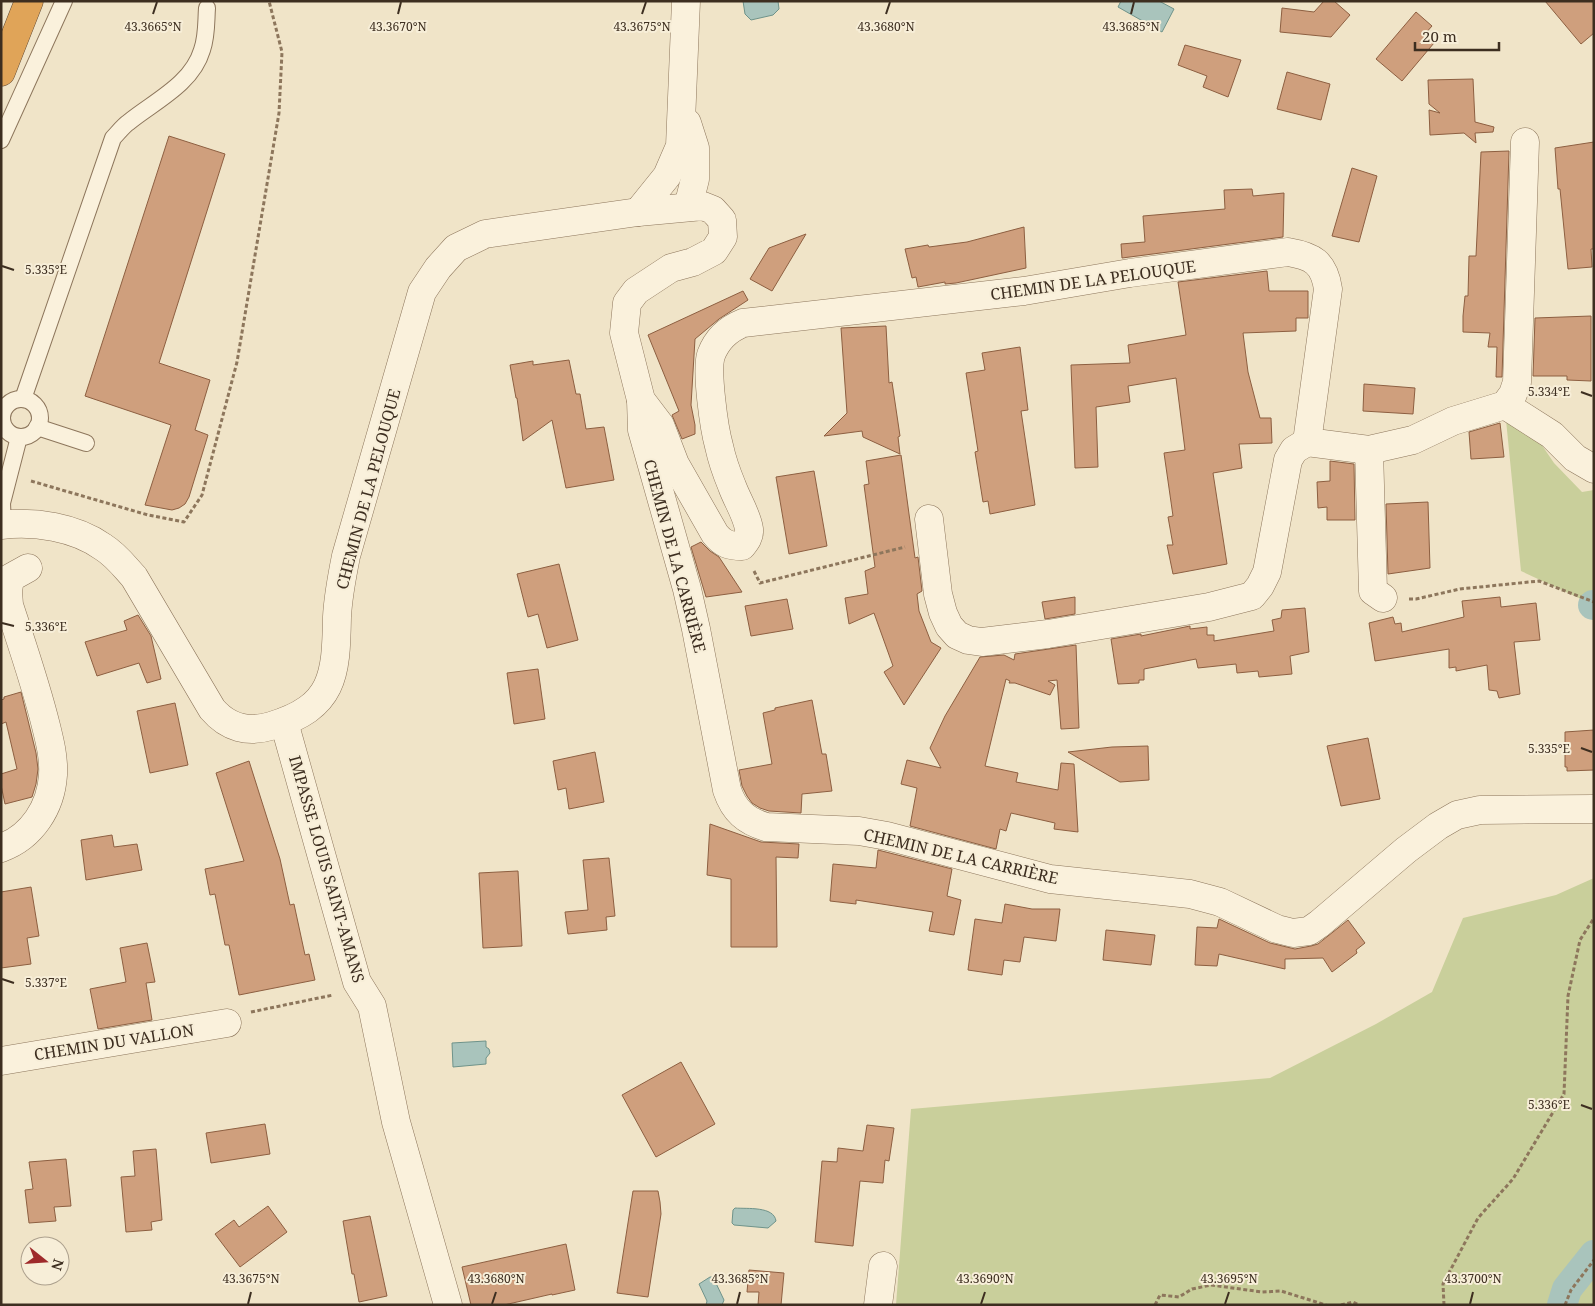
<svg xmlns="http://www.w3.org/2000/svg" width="1595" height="1306" font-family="'Noto Serif',serif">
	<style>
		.green { fill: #c9cf9b }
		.water { fill: #a9c4bc; stroke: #6f938a }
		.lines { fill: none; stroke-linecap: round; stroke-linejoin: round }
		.canal { stroke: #a9c4bc; stroke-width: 30 }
		.building { fill: #cf9f7d; stroke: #8d5f41 }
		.lane-casing { stroke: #8d765c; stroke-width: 18 }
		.street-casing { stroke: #8d765c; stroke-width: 29 }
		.highway-casing { stroke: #5b4430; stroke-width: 29 }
		.path { stroke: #8d765c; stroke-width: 3; stroke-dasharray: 4 2.5; stroke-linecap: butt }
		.lane { stroke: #faf1dc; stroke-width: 16 }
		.street { stroke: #faf1dc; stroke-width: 28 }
		.highway { stroke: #e0a458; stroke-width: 28 }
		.ticks { fill: none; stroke: #3d2e20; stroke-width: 2 }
		.labels { text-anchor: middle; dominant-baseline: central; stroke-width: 4; stroke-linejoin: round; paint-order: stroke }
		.street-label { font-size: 16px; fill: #3d2e20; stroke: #f7eed8 }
		.ticks-label { font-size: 12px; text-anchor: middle; fill: #3d2e20; stroke: #f7eed8; stroke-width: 4; stroke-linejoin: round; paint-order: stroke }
	</style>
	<rect width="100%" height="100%" fill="#f0e4c8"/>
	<g class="green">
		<polygon points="1506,420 1537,438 1554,463 1582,492 1594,490 1594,605 1521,571"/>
		<polygon points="1594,878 1594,1305 896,1305 911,1109 1270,1078 1376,1024 1432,992 1463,918 1556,895"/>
	</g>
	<g class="water">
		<polygon points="743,1 778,1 779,9 773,15 751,20 745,14"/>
		<polygon points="1121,1 1159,1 1174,9 1162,32 1118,7"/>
		<polygon points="486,1041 486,1047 489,1049 490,1053 486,1058 486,1064 453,1067 452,1043"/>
		<path d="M735 1208C747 1209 774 1206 776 1221L768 1228 734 1225 732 1223 733 1210Z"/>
		<polygon points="710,1277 713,1277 724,1300 722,1305 706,1305 707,1301 699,1284"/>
	</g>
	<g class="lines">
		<g class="canal">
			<polyline points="1593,605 1594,605"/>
			<polyline points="1562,1305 1567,1289 1594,1255"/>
		</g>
	</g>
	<g class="building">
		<polygon points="1324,1 1334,1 1350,15 1331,37 1280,32 1282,8 1314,12"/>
		<polygon points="1545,1 1594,1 1594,33 1581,44"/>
		<polygon points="1416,12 1432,26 1424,35 1434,43 1402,81 1376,59"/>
		<polygon points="1185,45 1241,60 1228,97 1203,87 1207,76 1178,65"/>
		<polygon points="1287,72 1330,84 1321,120 1277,109"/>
		<polygon points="1473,79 1475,122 1494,127 1493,132 1475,133 1476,143 1464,133 1430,135 1429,110 1440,113 1429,104 1428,80"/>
		<polygon points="169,136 225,154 159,363 210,380 195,430 208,435 189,497 185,504 179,508 172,510 145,505 171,425 85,396"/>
		<polygon points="1594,142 1594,249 1591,249 1592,267 1568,269 1560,189 1558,189 1555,148"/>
		<polygon points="1509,151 1502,377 1496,377 1497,347 1488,347 1490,333 1463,332 1463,316 1465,296 1468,296 1469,256 1476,256 1481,152"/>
		<polygon points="1352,168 1377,176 1359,242 1332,236"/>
		<polygon points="1252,189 1253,196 1284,193 1283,237 1122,258 1121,244 1145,242 1143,216 1225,209 1224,190"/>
		<polygon points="1024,227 1026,268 956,283 945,284 945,282 918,287 916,277 912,278 905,249 928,245 929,247 967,242"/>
		<polygon points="806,234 772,291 750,279 769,248"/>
		<polygon points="1267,271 1269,291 1308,291 1308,318 1296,318 1296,331 1243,333 1248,372 1260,418 1271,418 1272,443 1239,444 1242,468 1213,473 1227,564 1173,574 1167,545 1173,545 1168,517 1173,516 1164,453 1185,450 1176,378 1128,386 1130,402 1096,407 1098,467 1075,468 1071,365 1130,363 1128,345 1186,335 1178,282"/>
		<polygon points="743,291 748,300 719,319 695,339 691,405 695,425 695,434 682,439 672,415 679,411 648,335"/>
		<polygon points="1591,316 1591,381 1567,380 1567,376 1533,376 1535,318"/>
		<polygon points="886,326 889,383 892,382 900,436 898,437 900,454 863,437 862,431 824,436 847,413 841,328"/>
		<polygon points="1020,347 1028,410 1021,411 1035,505 990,514 988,501 983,502 975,452 978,451 966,373 985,370 982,353"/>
		<polygon points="569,360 576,394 580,394 586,429 604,427 614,480 566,488 552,420 523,441 517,398 516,398 510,365 533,361 533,365"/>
		<polygon points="1364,384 1415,388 1413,414 1363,411"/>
		<polygon points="1500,423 1504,457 1471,459 1469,432"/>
		<polygon points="901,455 915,558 918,557 922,591 917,594 919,611 931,642 941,648 904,705 884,672 893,666 874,613 849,624 845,598 868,594 865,571 875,567 864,485 869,484 866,461"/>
		<polygon points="1330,461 1354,464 1355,520 1327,520 1327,507 1318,508 1317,482 1330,481"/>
		<polygon points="814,471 827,546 789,554 776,477"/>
		<polygon points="1428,502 1430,568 1388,574 1386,504"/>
		<polygon points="701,542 710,551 719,557 742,592 706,597 691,547"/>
		<polygon points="559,564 578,640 547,648 538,614 528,617 517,574"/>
		<polygon points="1075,597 1075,614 1045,619 1042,602"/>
		<polygon points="1500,597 1501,607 1536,603 1540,640 1514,642 1520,694 1499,698 1497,691 1489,690 1487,665 1456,671 1456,667 1449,668 1449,649 1375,661 1369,623 1393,617 1395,624 1401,623 1402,632 1464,617 1462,601"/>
		<polygon points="787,599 793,629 751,636 745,606"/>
		<polygon points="1305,608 1309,652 1290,656 1292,674 1259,677 1258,671 1237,673 1236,664 1198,668 1196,659 1144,669 1144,680 1139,680 1139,683 1118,684 1111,639 1141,634 1141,636 1190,626 1190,629 1207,627 1207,635 1214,635 1214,641 1274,631 1272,620 1281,618 1282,610"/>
		<polygon points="138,615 151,636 161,679 147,683 139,663 97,676 85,642 127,630 124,621"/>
		<polygon points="1076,645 1079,728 1061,729 1057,680 1048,681 1055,685 1050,695 1015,683 1009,683 1010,681 1006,679 985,766 1018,773 1016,782 1058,790 1061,763 1074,764 1078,832 1054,829 1055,823 1011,813 1006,831 1000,829 996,849 910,826 917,788 901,784 907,760 941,768 930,748 945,716 980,657 1004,655 1014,660 1015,654"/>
		<polygon points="538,669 545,719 514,724 507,673"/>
		<polygon points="21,692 36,753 38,769 36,784 32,797 5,804 1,785 1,774 17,769 6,722 1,724 1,700 4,699 4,697"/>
		<polygon points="812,700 822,754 826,754 832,791 802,794 801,813 769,811 760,808 752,803 747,796 742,786 739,770 772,764 763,713 775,710 775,708"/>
		<polygon points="175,703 188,765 150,773 137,711"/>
		<polygon points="1594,730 1594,770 1567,771 1567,767 1565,767 1565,732"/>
		<polygon points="1368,738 1380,799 1341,806 1327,746"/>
		<polygon points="1148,746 1149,780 1120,782 1068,752 1112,747"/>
		<polygon points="595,752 604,802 569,809 566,788 558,790 553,761"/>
		<polygon points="249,761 280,859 290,905 294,904 305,955 309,954 315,980 239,995 229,945 225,945 215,894 210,895 205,869 244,861 216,773"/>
		<polygon points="710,824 761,842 799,844 798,858 776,857 777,947 731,947 731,879 707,875"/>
		<polygon points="112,835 114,847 137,844 142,870 86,880 81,840"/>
		<polygon points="878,850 952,869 947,896 961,900 954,935 929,931 933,912 856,900 856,904 830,901 833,864 876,868"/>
		<polygon points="609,858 615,916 606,917 607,930 568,934 565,912 588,910 583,860"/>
		<polygon points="518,871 522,946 483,948 479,873"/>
		<polygon points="31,887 39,936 27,938 31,964 1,968 1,892"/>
		<polygon points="1005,904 1032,909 1060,909 1056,941 1024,937 1020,962 1004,960 1002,975 968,970 975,919 1002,923"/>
		<polygon points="1219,919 1270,943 1295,949 1311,946 1318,944 1348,920 1365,943 1356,950 1357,953 1332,972 1323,958 1285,959 1285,969 1219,954 1217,966 1195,965 1197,927 1217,928"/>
		<polygon points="1106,930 1155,935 1151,965 1103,960"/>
		<polygon points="147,943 155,982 146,983 152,1020 98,1029 90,989 126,982 120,948"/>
		<polygon points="681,1062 715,1124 656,1157 622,1095"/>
		<polygon points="265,1124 270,1154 211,1163 206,1133"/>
		<polygon points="867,1125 894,1128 889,1161 885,1160 883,1183 860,1181 853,1246 815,1242 822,1161 837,1162 838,1148 863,1151"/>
		<polygon points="156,1149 162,1220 151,1222 152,1230 126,1232 121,1177 135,1176 133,1151"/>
		<polygon points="66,1159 71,1206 54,1207 56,1221 29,1223 25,1190 33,1189 29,1162"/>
		<polygon points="633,1191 658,1191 660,1202 661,1214 648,1297 617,1293"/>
		<polygon points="268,1206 287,1232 240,1267 215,1234 234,1220 239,1227"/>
		<polygon points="370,1216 387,1296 359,1302 354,1274 352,1274 343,1221"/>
		<polygon points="566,1244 575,1290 552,1295 552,1294 504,1305 471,1305 462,1267"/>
		<polygon points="749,1270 784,1273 781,1305 758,1305 759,1292 747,1292"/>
	</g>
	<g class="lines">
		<defs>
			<g id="lane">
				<polyline points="1,140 64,1"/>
				<path d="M23 399 113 138C118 133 123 126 129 122 155 101 192 84 202 50 207 36 206 22 207 8"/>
				<circle cx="21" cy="418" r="19"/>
				<polyline points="37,427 86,443"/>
				<polyline points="3,525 2,503 19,437"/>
			</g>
			<g id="street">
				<polyline points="687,123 695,148 695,179 688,207"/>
				<polyline points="638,212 667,176 680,146 686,1"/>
				<path d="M641 400 642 430 687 589 696 629 727 790C734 811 746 821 766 827L859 831 887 836 1050 879 1190 894 1220 902 1277 929 1293 933 1309 931 1319 924 1406 850 1438 826 1457 815 1480 810 1594 809"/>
				<polyline points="1505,405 1552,435 1575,458 1594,469"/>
				<polyline points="1307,442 1369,450 1413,440 1453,421 1505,405 1513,394 1517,382 1525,142"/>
				<polyline points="1369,450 1373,591 1383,598"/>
				<path d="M1 525C35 521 75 527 103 547 116 555 124 566 134 577L212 709C228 728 248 733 271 726 334 707 336 676 337 617 338 596 342 576 346 556L422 292 438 268 456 248 485 234 638 212 703 206 713 210 722 220 723 237 714 251 693 262 671 268 636 291 627 303 624 333 641 400 660 425 675 464 715 534C723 544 729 546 742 546 746 541 750 536 749 529 747 515 737 500 732 486 727 474 722 460 719 446 714 428 706 371 711 355 717 339 728 329 743 323L1024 291 1130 273 1288 252C1312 256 1324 262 1328 289L1307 442 1294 450 1288 460 1267 572 1260 586 1252 596 1209 607 1048 634 982 642 968 640 957 635 949 626 943 613 938 594 929 519"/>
				<polyline points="284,722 357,982 372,1006 396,1122 448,1305"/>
				<path d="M1 848C32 837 51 807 53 775 54 758 50 742 46 726 36 685 22 645 9 605L8 591 10 578 28 568"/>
				<polyline points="1,1061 227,1023"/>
				<polyline points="878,1305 883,1266"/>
			</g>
			<polyline id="highway" points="1,72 29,1"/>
		</defs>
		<use href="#lane" class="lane-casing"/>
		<use href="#street" class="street-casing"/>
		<use href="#highway" class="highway-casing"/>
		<g class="path">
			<polyline points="31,481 148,515 184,522 202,495 237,362 279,113 282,52 269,1"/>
			<polyline points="754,571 760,583 905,547"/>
			<polyline points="1409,599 1416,599 1460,589 1539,581 1594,602"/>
			<polyline points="251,1012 333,995"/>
			<polyline points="1155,1305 1160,1295 1179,1297 1192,1289 1211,1285 1262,1292 1281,1291 1326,1305"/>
			<polyline points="1341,1305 1353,1302 1359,1305"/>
			<polyline points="1444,1305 1443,1284 1478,1218 1513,1179 1564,1094 1568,996 1580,940 1594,918"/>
			<polyline points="1565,1305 1571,1290 1594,1260"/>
		</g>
		<use href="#lane" class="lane"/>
		<use href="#street" class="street"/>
		<use href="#highway" class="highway"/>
	</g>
	<path class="ticks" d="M153 14 157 2M398 14 401 2M642 14 646 2M886 14 890 2M1131 14 1134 2M2 266 14 270M1581 392 1592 396M2 623 14 626M1581 748 1592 752M2 979 14 983M1581 1105 1592 1109M248 1304 251 1292M492 1304 496 1292M737 1304 740 1292M981 1304 985 1292M1225 1304 1229 1292M1470 1304 1473 1292"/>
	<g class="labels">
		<g class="street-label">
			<text transform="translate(1093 280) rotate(-8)">CHEMIN DE LA PELOUQUE</text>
			<text transform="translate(368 489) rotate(-75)">CHEMIN DE LA PELOUQUE</text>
			<text transform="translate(675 556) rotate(75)">CHEMIN DE LA CARRIÈRE</text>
			<text transform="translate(961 856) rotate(13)">CHEMIN DE LA CARRIÈRE</text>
			<text transform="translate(327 869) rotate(74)">IMPASSE LOUIS SAINT-AMANS</text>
			<text transform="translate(114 1042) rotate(-9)">CHEMIN DU VALLON</text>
		</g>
	</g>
	<g class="ticks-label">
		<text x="153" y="31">43.3665°N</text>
		<text x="398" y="31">43.3670°N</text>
		<text x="642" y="31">43.3675°N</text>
		<text x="886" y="31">43.3680°N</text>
		<text x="1131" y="31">43.3685°N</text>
		<text x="46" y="274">5.335°E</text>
		<text x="1549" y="396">5.334°E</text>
		<text x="46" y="631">5.336°E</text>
		<text x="1549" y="753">5.335°E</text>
		<text x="46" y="987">5.337°E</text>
		<text x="1549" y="1109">5.336°E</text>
		<text x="251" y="1283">43.3675°N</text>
		<text x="496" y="1283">43.3680°N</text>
		<text x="740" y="1283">43.3685°N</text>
		<text x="985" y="1283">43.3690°N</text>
		<text x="1229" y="1283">43.3695°N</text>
		<text x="1473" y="1283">43.3700°N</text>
	</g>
	<rect width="1595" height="1306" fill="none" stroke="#3d2e20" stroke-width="5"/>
	<g transform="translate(45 1261) rotate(107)"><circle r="24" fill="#f7eed8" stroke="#ada18e"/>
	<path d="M0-4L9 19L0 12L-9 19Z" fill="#9e2a2b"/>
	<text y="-8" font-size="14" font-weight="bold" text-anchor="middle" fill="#3d2e20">N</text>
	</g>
	<path d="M1415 42v8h84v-8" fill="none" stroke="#3d2e20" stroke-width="2.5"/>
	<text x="1422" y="42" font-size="15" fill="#3d2e20" stroke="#f7eed8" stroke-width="4" paint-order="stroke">20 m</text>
</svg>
